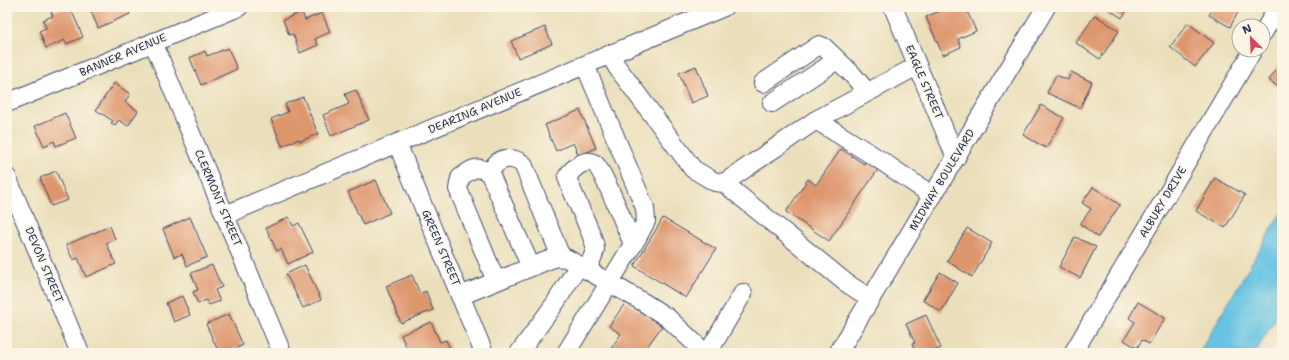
<svg xmlns="http://www.w3.org/2000/svg" width="1289" height="360" font-family="'Shantell Sans',sans-serif">
	<style>
		.water { fill: #65c3e3; stroke: #4079a0 }
		.building { fill: #de966d }
		.lines { fill: none; stroke-linecap: round; stroke-linejoin: round }
		.minor-casing { stroke: #3a496c; stroke-width: 20 }
		.minor { stroke: #fff; stroke-width: 18 }
		.labels { text-anchor: middle; dominant-baseline: central; stroke-width: 3.5; stroke-linejoin: round; paint-order: stroke }
		.street-label { font-size: 11px; fill: #1b2f5e; stroke: #fcf5e5 }
	</style>
	<rect width="100%" height="100%" fill="#fcf5e5"/>
	<filter id="ink" filterUnits="userSpaceOnUse"><feTurbulence type="fractalNoise" baseFrequency=".025" numOctaves="2"/><feDisplacementMap in="SourceGraphic" scale="8" xChannelSelector="R" yChannelSelector="G"/><feConvolveMatrix kernelMatrix="1 2 1 2 8 2 1 2 1" color-interpolation-filters="sRGB"/></filter>
	<filter id="wash" filterUnits="userSpaceOnUse"><feTurbulence type="fractalNoise" baseFrequency=".012" numOctaves="4" result="noise"/><feDisplacementMap in="SourceGraphic" scale="16" xChannelSelector="R" yChannelSelector="G"/><feGaussianBlur stdDeviation="0.9" result="paint"/><feColorMatrix in="noise" values="0 0 0 0 0 0 0 0 0 0 0 0 0 0 0 0 0 1.4 0 .05"/><feComposite in="paint" operator="in"/></filter>
	<g filter="url(#wash)">
		<rect width="100%" height="100%" fill="#ebdfbb"/>
		<polygon class="water" points="1282,211 1282,307 1255,353 1199,353"/>
		<g id="blocks">
			<g class="building">
				<polygon points="64,7 70,7 83,37 66,44 65,40 46,48 39,31 46,28 43,20 53,16 51,12"/>
				<polygon points="99,7 127,7 130,14 98,28 91,11"/>
				<polygon points="949,7 965,7 976,31 958,39 961,47 943,55 926,17"/>
				<polygon points="1105,7 1129,7 1122,18"/>
				<polygon points="1214,7 1241,7 1230,27 1209,15"/>
				<polygon points="302,12 305,20 322,13 330,32 315,39 318,45 300,53 293,34 289,35 283,20"/>
				<polygon points="1095,15 1119,31 1100,59 1076,43"/>
				<polygon points="1188,23 1214,43 1195,67 1170,47"/>
				<polygon points="545,27 552,44 518,58 511,41"/>
				<polygon points="228,48 237,69 201,85 190,58 205,51 207,56"/>
				<polygon points="1282,61 1282,90 1269,80"/>
				<polygon points="696,66 708,96 691,103 679,73"/>
				<polygon points="1071,72 1092,82 1080,108 1047,93 1056,75 1068,80"/>
				<polygon points="114,83 130,94 125,102 138,111 128,126 119,120 115,125 111,123 113,121 96,110"/>
				<polygon points="356,90 369,120 331,136 323,115 349,104 345,94"/>
				<polygon points="303,97 318,134 300,141 299,139 282,146 271,119 288,112 285,104"/>
				<polygon points="1041,105 1064,118 1046,148 1023,135"/>
				<polygon points="580,110 596,148 579,156 573,143 556,151 545,125"/>
				<polygon points="65,113 76,138 56,146 54,141 44,146 35,126"/>
				<polygon points="841,149 864,164 869,157 881,165 829,241 786,212 808,179 816,185"/>
				<polygon points="56,171 68,200 51,206 40,178"/>
				<polygon points="1215,178 1245,195 1225,228 1196,211"/>
				<polygon points="376,180 390,213 363,225 348,192"/>
				<polygon points="1093,187 1120,205 1098,237 1080,224 1091,209 1082,203"/>
				<polygon points="190,217 207,257 187,266 182,254 174,257 163,229"/>
				<polygon points="289,217 293,226 299,223 313,252 288,264 281,249 277,251 266,228"/>
				<polygon points="663,218 716,249 686,298 634,266"/>
				<polygon points="110,226 115,239 106,243 116,264 86,277 78,258 73,260 66,245"/>
				<polygon points="967,228 992,243 972,277 947,261"/>
				<polygon points="1075,237 1096,247 1080,278 1059,267"/>
				<polygon points="212,265 222,287 215,290 220,301 209,305 206,300 198,304 193,292 198,290 191,273"/>
				<polygon points="305,265 321,300 303,308 286,274"/>
				<polygon points="940,272 958,283 941,312 923,300"/>
				<polygon points="412,275 420,294 426,291 433,310 401,323 386,286"/>
				<polygon points="182,296 190,315 174,322 166,303"/>
				<polygon points="626,302 662,326 647,347 655,353 608,353 621,334 609,326"/>
				<polygon points="1138,302 1165,318 1149,344 1142,340 1137,348 1124,340 1135,322 1129,318"/>
				<polygon points="229,314 243,345 226,353 219,353 206,324"/>
				<polygon points="926,315 941,348 930,353 916,353 912,344 915,343 906,324"/>
				<polygon points="431,322 440,342 446,340 452,353 409,353 401,335"/>
			</g>
		</g>
	</g>
	<g filter="url(#ink)">
		<use href="#blocks" fill-opacity="0" stroke="#3a496c" stroke-width="1"/>
		<g class="lines">
			<defs>
				<g id="minor">
					<polyline points="893,7 956,158"/>
					<polyline points="1263,33 1278,7"/>
					<polyline points="153,42 282,353"/>
					<polyline points="610,55 617,67 693,169 715,182 724,183 845,282 871,299"/>
					<polyline points="763,83 819,45 824,47 852,74 867,92"/>
					<polyline points="7,103 239,7"/>
					<polyline points="772,103 837,60"/>
					<polyline points="816,120 880,160 933,196"/>
					<polyline points="397,143 484,353"/>
					<path d="M490 174C491 172 493 167 495 165 503 156 515 158 523 164L561 257"/>
					<polyline points="7,177 80,353"/>
					<polyline points="724,183 816,120 917,66"/>
					<polyline points="225,215 724,7"/>
					<path d="M587 270C589 264 594 256 595 249 596 239 571 192 567 177 572 169 585 157 595 164 603 170 627 231 633 244"/>
					<path d="M496 281 458 189 460 178C471 169 478 164 490 174L531 267"/>
					<polyline points="460,296 556,257 566,258 643,302 668,318 705,353"/>
					<polyline points="519,353 556,302 579,265"/>
					<polyline points="566,353 637,238 646,221 645,208 585,65"/>
					<polyline points="708,353 743,293"/>
					<polyline points="838,353 1046,7"/>
					<polyline points="1073,353 1253,50"/>
				</g>
			</defs>
			<use href="#minor" class="minor-casing"/>
			<use href="#minor" class="minor"/>
		</g>
	</g>
	<g class="labels">
		<g class="street-label">
			<text transform="translate(123 55) rotate(-23)">BANNER AVENUE</text>
			<text transform="translate(924 82) rotate(67)">EAGLE STREET</text>
			<text transform="translate(475 111) rotate(-23)">DEARING AVENUE</text>
			<text transform="translate(942 180) rotate(-59)">MIDWAY BOULEVARD</text>
			<text transform="translate(218 198) rotate(67)">CLERMONT STREET</text>
			<text transform="translate(1163 202) rotate(-59)">ALBURY DRIVE</text>
			<text transform="translate(441 248) rotate(67)">GREEN STREET</text>
			<text transform="translate(44 265) rotate(67)">DEVON STREET</text>
		</g>
	</g>
	<rect width="1289" height="360" fill="none" stroke="#fcf5e5" stroke-width="24"/>
	<g transform="translate(1251 38) rotate(336)"><circle r="19" fill="#fcf5e5" stroke="#a2a6af"/>
	<path d="M0-3L7 15L0 10L-7 15Z" fill="#d1495b"/>
	<text y="-6" font-size="11" font-weight="bold" text-anchor="middle" fill="#1b2f5e">N</text>
	</g>
</svg>
